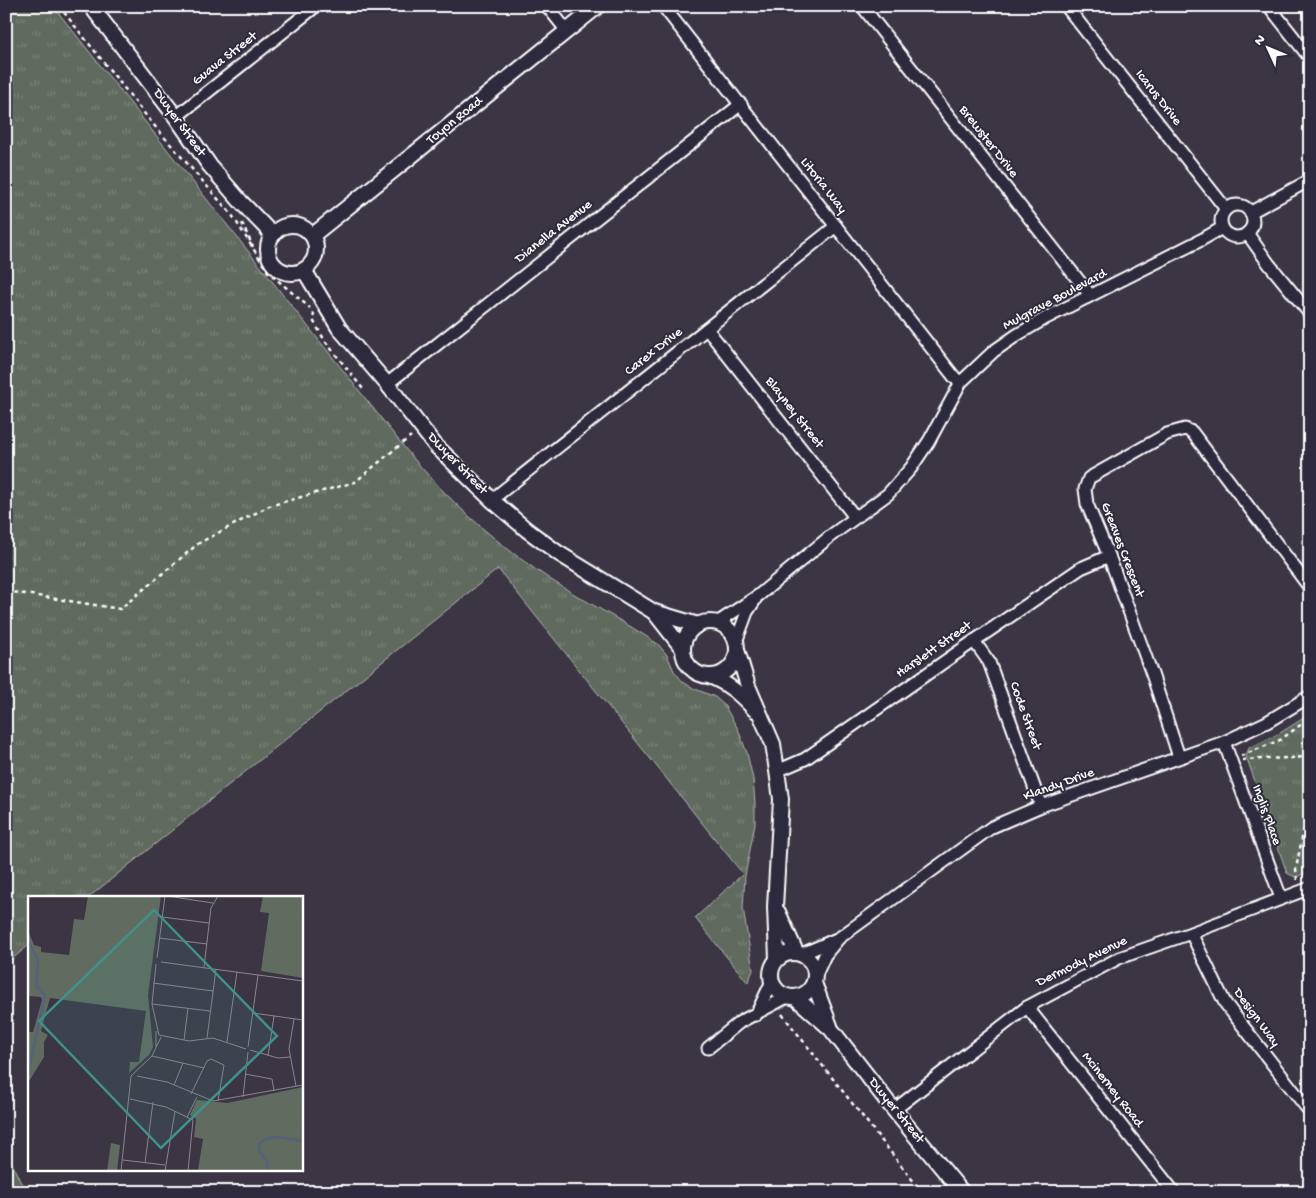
<svg xmlns="http://www.w3.org/2000/svg" width="1316" height="1198" font-family="'Gochi Hand',sans-serif">
	<style>
		.grass { fill: url(#grass-tufts); stroke: #b0b5af }
		.lines { fill: none; stroke-linecap: round; stroke-linejoin: round }
		.minor-casing { stroke: #fff; stroke-width: 15 }
		.tertiary-casing { stroke: #fff; stroke-width: 18 }
		.path { stroke: #fff; stroke-width: 2.5; stroke-dasharray: 4 4; stroke-linecap: butt }
		.minor { stroke: #2f2a3d; stroke-width: 11 }
		.tertiary { stroke: #2f2a3d; stroke-width: 14 }
		.labels { text-anchor: middle; dominant-baseline: central; stroke-width: 4; stroke-linejoin: round; paint-order: stroke }
		.street-label { font-size: 14px; fill: #fff; stroke: #2f2a3d }
		.inset-river { fill: none; stroke: #55627e; stroke-width: 2.5 }
		.inset-road { fill: none; stroke: #8a868f; stroke-width: 1 }
		.view { fill: #3f918b; fill-opacity: 0.15; stroke: #3f918b; stroke-width: 2.5 }
		.inset-edge { fill: none; stroke: #fff; stroke-width: 2.5 }
	</style>
	<defs>
		<pattern id="grass-tufts" width="24" height="20" patternUnits="userSpaceOnUse" patternTransform="scale(1.25)"><rect width="24" height="20" fill="#616b5f"/><path d="M3 7l-1-3M5 7V3M7 7l1-3M15 17l-1-3M17 17v-4M19 17l1-3" fill="none" stroke="#798177"/></pattern>
	</defs>
	<rect width="100%" height="100%" fill="#3c3544"/>
	<filter id="ink" filterUnits="userSpaceOnUse"><feTurbulence type="fractalNoise" baseFrequency=".02" numOctaves="2"/><feDisplacementMap in="SourceGraphic" scale="10" xChannelSelector="R" yChannelSelector="G"/><feConvolveMatrix kernelMatrix="1 2 1 2 8 2 1 2 1" color-interpolation-filters="sRGB"/></filter>
	<g filter="url(#ink)">
		<g class="grass">
			<path d="M6 6H53L404 447C447 500 498 546 556 583 589 604 626 622 658 644L667 655 674 671 683 682 693 688 715 697 724 705 738 729 747 753 753 779 755 803V824L745 876 743 908 753 970 748 983 695 918 743 874 498 569 89 897H29V945L6 964Z"/>
			<polygon points="1310,714 1310,872 1295,877 1287,873 1246,756 1249,748 1280,733"/>
			<polygon points="6,1151 21,1183 39,1192 6,1192"/>
		</g>
		<g class="lines">
			<defs>
				<g id="minor">
					<polyline points="547,6 567,31"/>
					<polyline points="663,6 955,378 961,382"/>
					<polyline points="862,6 1087,291 1088,297"/>
					<polyline points="1066,6 1226,209"/>
					<polyline points="1269,6 1310,58"/>
					<polyline points="176,117 316,6"/>
					<circle cx="1237" cy="221" r="16"/>
					<polyline points="1251,212 1310,180"/>
					<polyline points="1247,233 1269,264 1310,314"/>
					<polyline points="707,329 855,517"/>
					<polyline points="387,384 741,104"/>
					<polyline points="493,501 500,493 836,226"/>
					<polyline points="717,623 759,595 833,534 888,494 911,468 929,441 961,382 994,351 1017,335 1046,318 1201,240 1222,228"/>
					<polyline points="974,641 989,662 1041,806"/>
					<polyline points="736,642 747,612 755,600"/>
					<polyline points="1224,742 1281,898"/>
					<polyline points="1179,757 1153,677 1109,556 1087,504 1085,489 1089,478 1167,434 1185,429 1192,432 1310,588"/>
					<polyline points="777,771 805,759 974,641 1081,568 1109,556"/>
					<polyline points="1191,933 1225,1003 1310,1112"/>
					<polyline points="802,954 839,938 992,827 1041,806 1224,742 1267,722 1310,696"/>
					<polyline points="816,975 825,955 838,939"/>
					<polyline points="1027,1007 1174,1192"/>
					<polyline points="756,1015 772,981"/>
					<polyline points="708,1048 740,1022 789,996"/>
					<polyline points="894,1110 1027,1007 1119,958 1191,933 1310,888"/>
				</g>
				<g id="tertiary">
					<polyline points="91,6 176,117 210,166 241,202 273,235"/>
					<circle cx="292" cy="249" r="24"/>
					<polyline points="313,235 598,6"/>
					<polyline points="304,270 339,328 387,384 435,445 493,501 527,530 558,553 654,612 698,625"/>
					<polyline points="654,612 683,649"/>
					<circle cx="710" cy="649" r="27"/>
					<polyline points="737,650 748,686 773,744 777,771 781,799 775,907 777,959"/>
					<path d="M709 676C728 683 741 695 755 710"/>
					<polyline points="778,912 796,952"/>
					<circle cx="793" cy="975" r="22"/>
					<polyline points="814,983 830,1026"/>
					<polyline points="795,997 831,1029 894,1110 962,1192"/>
				</g>
			</defs>
			<use href="#minor" class="minor-casing"/>
			<use href="#tertiary" class="tertiary-casing"/>
			<g class="path">
				<polyline points="59,6 152,123 232,215 268,272 310,308"/>
				<polyline points="242,223 253,247"/>
				<polyline points="314,313 313,320 325,341 363,389"/>
				<polyline points="6,591 120,609 199,543 269,506 355,482 411,436"/>
				<polyline points="1241,756 1280,740 1310,718"/>
				<polyline points="1242,760 1310,757"/>
				<polyline points="1297,880 1296,869 1310,797"/>
				<polyline points="782,1014 922,1192"/>
			</g>
			<use href="#minor" class="minor"/>
			<use href="#tertiary" class="tertiary"/>
		</g>
	</g>
	<g class="labels">
		<g class="street-label">
			<text transform="translate(225 59) rotate(-38)">Guava Street</text>
			<text transform="translate(1158 98) rotate(52)">Icarus Drive</text>
			<text transform="translate(455 121) rotate(-39)">Toyon Road</text>
			<text transform="translate(179 123) rotate(54)">Dwyer Street</text>
			<text transform="translate(988 142) rotate(52)">Brewster Drive</text>
			<text transform="translate(823 186) rotate(52)">Litoria Way</text>
			<text transform="translate(554 232) rotate(-38)">Dianella Avenue</text>
			<text transform="translate(1055 300) rotate(-28)">Mulgrave Boulevard</text>
			<text transform="translate(654 352) rotate(-38)">Carex Drive</text>
			<text transform="translate(794 413) rotate(52)">Blayney Street</text>
			<text transform="translate(457 464) rotate(46)">Dwyer Street</text>
			<text transform="translate(1122 550) rotate(69)">Greaves Crescent</text>
			<text transform="translate(934 650) rotate(-35)">Harslett Street</text>
			<text transform="translate(1025 716) rotate(70)">Code Street</text>
			<text transform="translate(1059 785) rotate(-20)">Klandy Drive</text>
			<text transform="translate(1266 815) rotate(70)">Inglis Place</text>
			<text transform="translate(1082 962) rotate(-26)">Dermody Avenue</text>
			<text transform="translate(1256 1018) rotate(54)">Design Way</text>
			<text transform="translate(1112 1090) rotate(52)">Mcinerney Road</text>
			<text transform="translate(896 1111) rotate(51)">Dwyer Street</text>
		</g>
	</g>
	<g transform="translate(28 896)">
		<rect width="275" height="275" fill="#3c3544"/>
		<path d="M60 0H133L120 99 125 151 121 159 101 177 102 166H111L118 115 22 102 13 135 20 139 16 146V161L0 187 1 136H5L14 104 13 101 0 100V35L6 49 13 51V56L41 59 46 23 56 24ZM235 0H275V82L233 75 241 17 232 16ZM275 191V275L170 274 175 243 166 241 168 223 162 219 169 204 199 207ZM83 247 92 249 89 275H79Z" fill="#616b5f"/>
		<path d="M255 202 275 210V218L257 212 254 215 258 220 275 223V233L249 228 246 224V209ZM206 210 205 214 192 218 193 238 185 239V236H191L185 229 187 212Z" fill="#616b5f"/>
		<path d="M68 0H105L104 8Z" fill="#616b5f"/>
		<path d="M275 20V69H269L257 62 252 44 259 27Z" fill="#616b5f"/>
		<path class="inset-river" d="M0 45 10 64 8 90 17 99 0 177M240 275 239 265 231 255 232 247 240 242 250 241 275 245"/>
		<path class="inset-road" d="M139 0 185 7M134 21 181 27M131 42 179 48M129 62 137 0M133 66 275 85M128 68 124 108 131 139 161 145 185 142 218 153M176 71 183 12 190 0M125 87 185 95M124 108 182 115M225 117 275 124M266 123 261 153 268 190M128 135V151M179 142 188 73M156 144 160 112M199 146 209 76M220 151 230 79M222 154 250 162 262 161M124 160 176 172M240 160 246 120M217 178 244 183 246 195M109 180 139 186 185 205 275 189M146 189 155 167M163 198 179 165 183 163 196 169 190 205M215 201 220 156M102 203 138 211 165 224 160 275M159 221 169 201M95 264 137 269M117 267 125 206M93 275 103 180 124 160 133 141M137 275 147 215"/>
		<path class="view" d="M126 14 249 140 133 252 11 125Z"/>
		<rect width="275" height="275" class="inset-edge"/>
	</g>
	<rect width="1316" height="1198" fill="none" stroke="#2f2a3d" stroke-width="25"/>
	<rect x="12" y="12" width="1291" height="1173" fill="none" stroke="#fff" stroke-width="2" filter="url(#ink)"/>
	<g transform="translate(1268 48) rotate(314)" stroke="#2f2a3d" stroke-width="4" paint-order="stroke">
	<path d="M0-4L9 19L0 12L-9 19Z" fill="#ffffff"/>
	<text y="-8" font-size="14" font-weight="bold" text-anchor="middle" fill="#ffffff">N</text>
	</g>
</svg>
